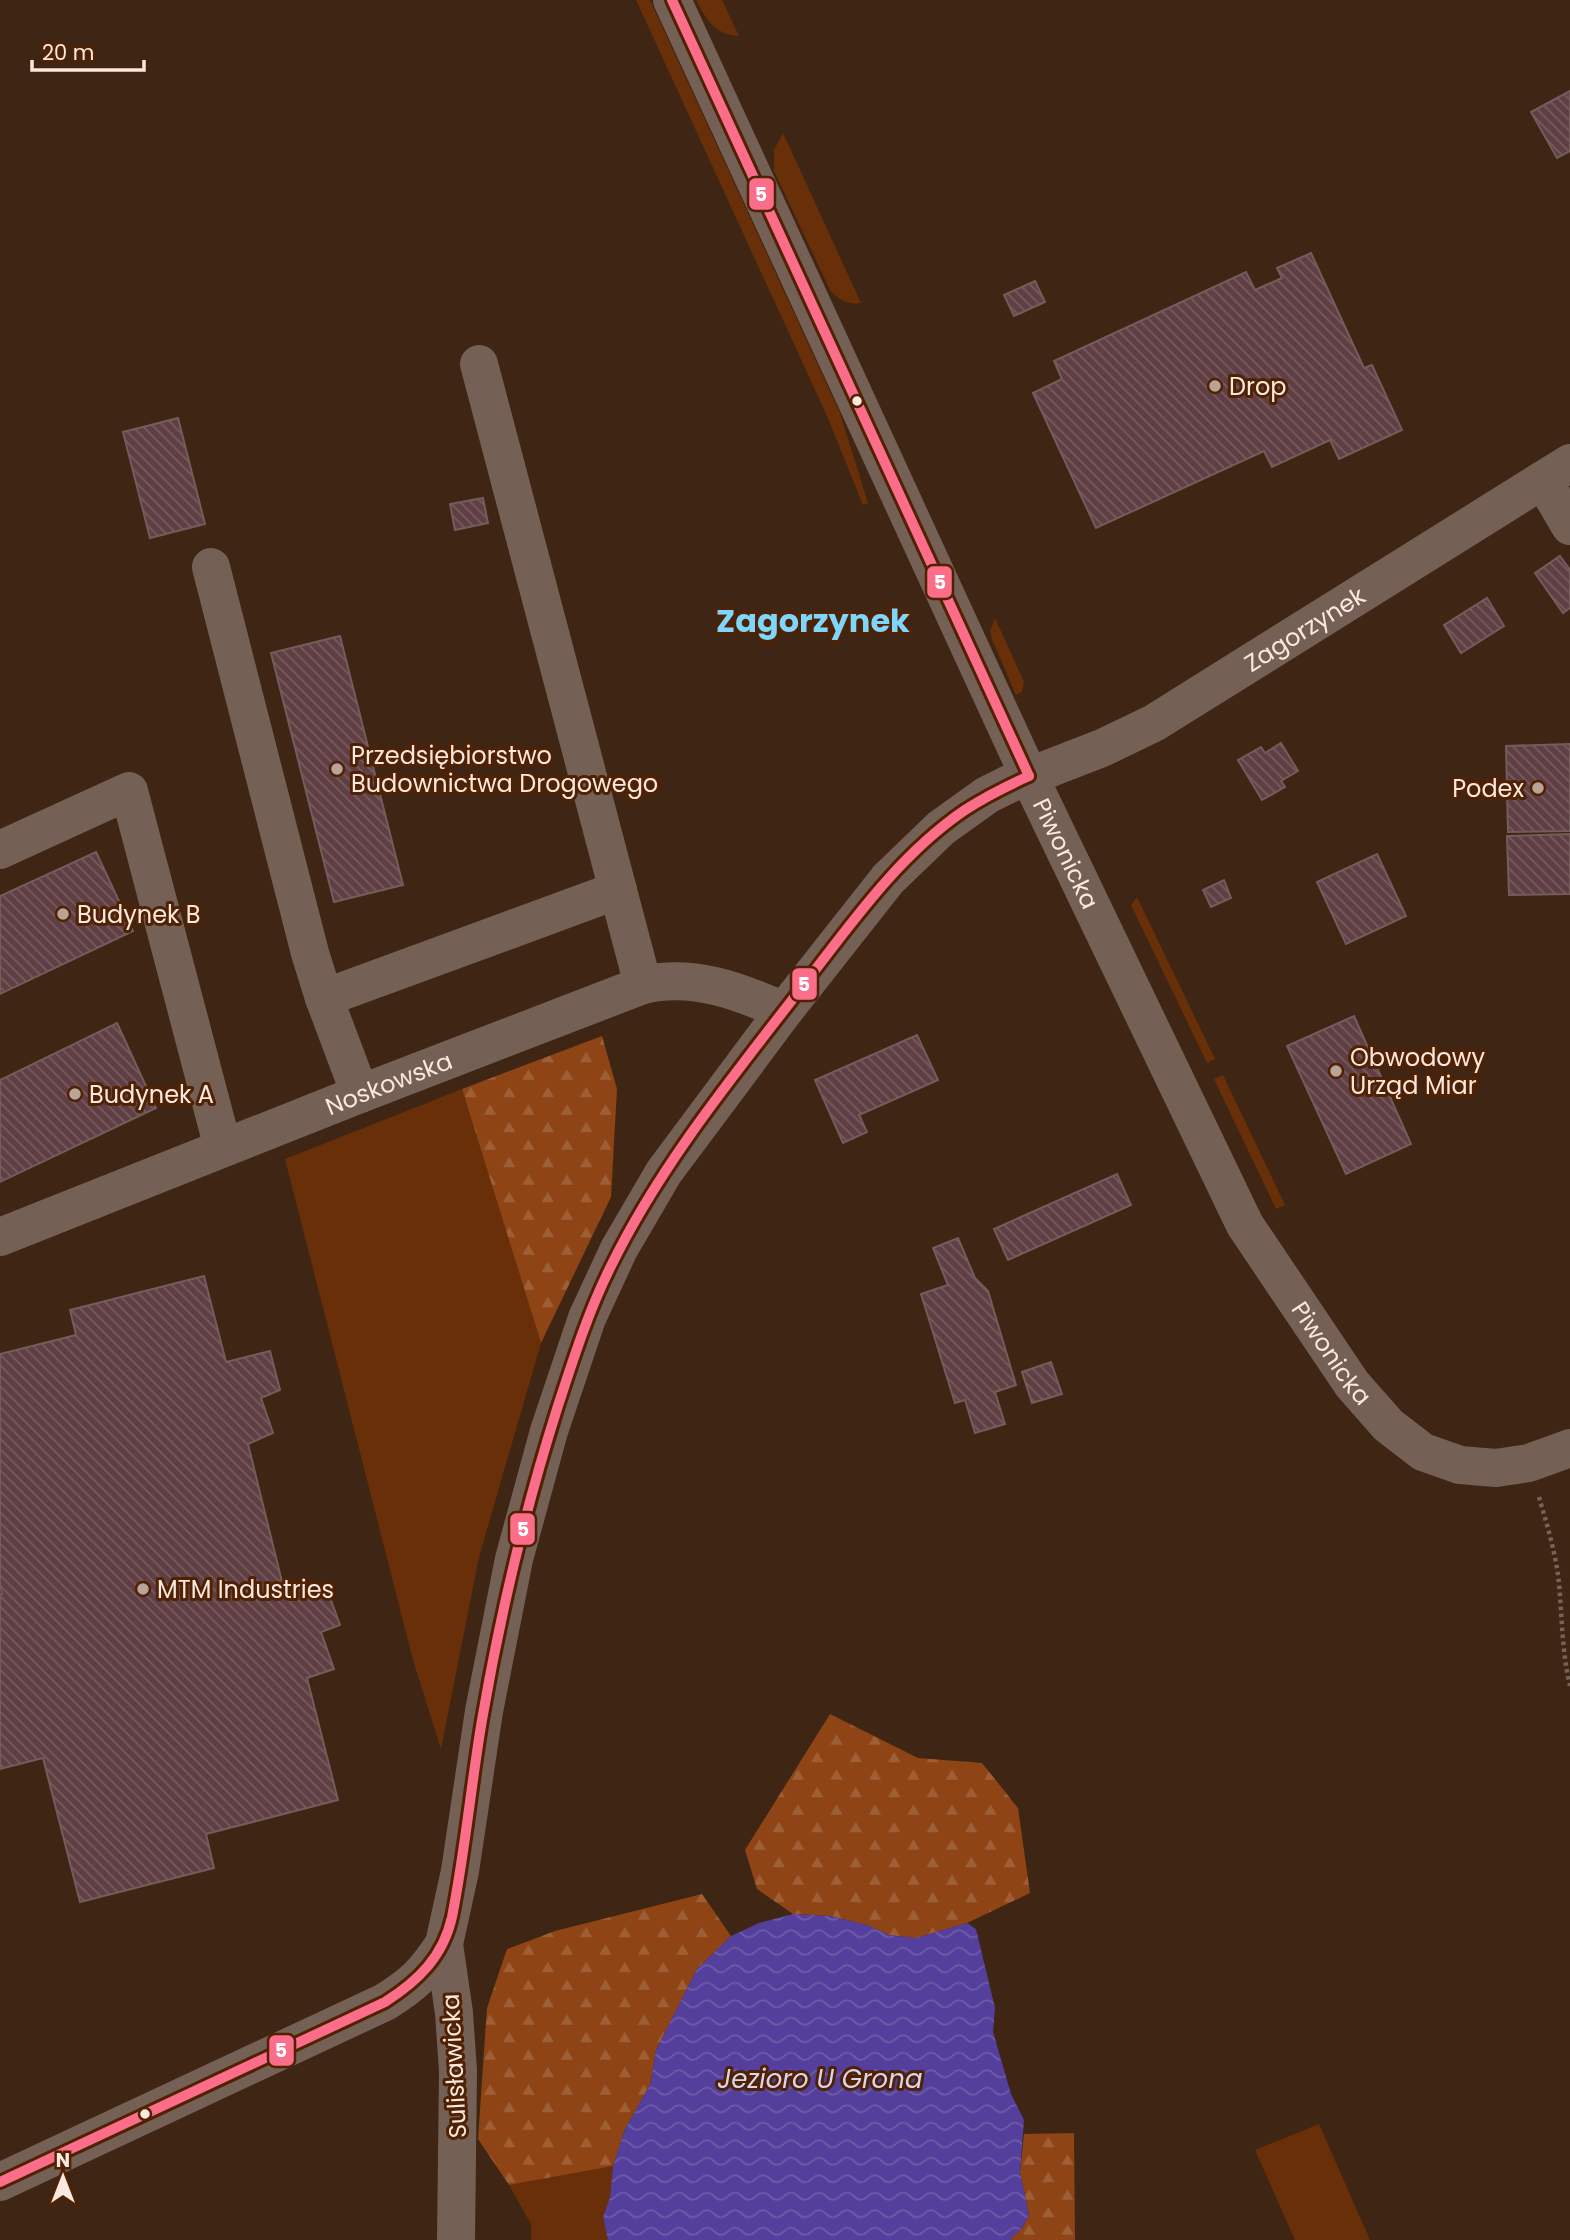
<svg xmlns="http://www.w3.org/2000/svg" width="1570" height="2240" font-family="Poppins,sans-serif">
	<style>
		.green { fill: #692f09 }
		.forest { fill: url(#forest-firs) }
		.water { fill: url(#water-waves) }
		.building { fill: url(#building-back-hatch); stroke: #735d5b; stroke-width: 2 }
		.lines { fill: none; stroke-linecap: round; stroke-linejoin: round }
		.path { stroke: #766358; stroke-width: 4.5; stroke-dasharray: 3.5 3.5; stroke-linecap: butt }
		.minor { stroke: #746054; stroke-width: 38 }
		.bus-1-casing { stroke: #502103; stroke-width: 16 }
		.bus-1 { stroke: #fb6d88; stroke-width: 10 }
		.poi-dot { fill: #b9a498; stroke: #502103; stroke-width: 2.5 }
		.bus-dot { fill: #fbe8df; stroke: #502103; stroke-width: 2.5 }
		.labels { text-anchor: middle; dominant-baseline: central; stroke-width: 6; stroke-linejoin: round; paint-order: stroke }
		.poi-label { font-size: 24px; fill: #fbe8df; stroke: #502103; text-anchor: start }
		.street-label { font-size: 24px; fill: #fbe8df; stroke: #502103 }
		.water-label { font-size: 26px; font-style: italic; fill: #d7d6f1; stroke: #502103 }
		.district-label { font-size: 32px; font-weight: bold; fill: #7ed6fc; stroke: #502103 }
		.line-badge { stroke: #502103; stroke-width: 2.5 }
		.badge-label { font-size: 19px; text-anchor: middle; font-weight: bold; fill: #fff }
	</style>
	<defs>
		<pattern id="forest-firs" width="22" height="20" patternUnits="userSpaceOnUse" patternTransform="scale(1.75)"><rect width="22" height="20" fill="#8e4414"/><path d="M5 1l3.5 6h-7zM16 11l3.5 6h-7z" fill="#9f5f36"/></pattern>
		<pattern id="water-waves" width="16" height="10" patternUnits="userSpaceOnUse" patternTransform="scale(1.75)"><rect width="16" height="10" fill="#553f9c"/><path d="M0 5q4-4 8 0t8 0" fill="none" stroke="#6e5ba9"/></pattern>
		<pattern id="building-back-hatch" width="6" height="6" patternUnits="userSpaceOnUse" patternTransform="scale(1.75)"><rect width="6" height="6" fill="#5f3f44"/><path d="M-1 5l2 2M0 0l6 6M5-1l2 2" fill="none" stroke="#775b5f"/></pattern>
	</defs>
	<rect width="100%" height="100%" fill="#3e2514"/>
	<g class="green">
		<polygon points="636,0 650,0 840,413 868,503 863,505 827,416"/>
		<path d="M696 0H722L739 36C716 36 705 18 696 0Z"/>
		<path d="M783 133 861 303C848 305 839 300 830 290L774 171V150Z"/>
		<polygon points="995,618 1024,682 1022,692 1016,695 992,639 990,631"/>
		<polygon points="1137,897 1215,1059 1207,1063 1131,905"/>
		<polygon points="1223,1075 1285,1205 1276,1209 1214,1079"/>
		<polygon points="462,1089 541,1343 479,1557 441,1749 413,1660 285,1159"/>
		<polygon points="1319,2124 1370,2240 1295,2240 1255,2150"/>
		<polygon points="613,2166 610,2197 603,2217 608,2240 531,2240 531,2224 509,2185"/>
	</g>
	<g class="forest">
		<polygon points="602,1036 617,1089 611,1197 541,1343 462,1089"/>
		<polygon points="830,1714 918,1758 982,1763 1018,1808 1030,1893 967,1923 916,1938 889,1935 867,1925 830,1916 793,1914 757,1889 745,1850"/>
		<polygon points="702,1894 731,1936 697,1969 656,2050 650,2085 625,2129 613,2166 509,2185 478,2139 487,2008 507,1949 555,1931"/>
		<polygon points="1074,2133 1075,2240 1010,2240 1022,2228 1029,2215 1020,2172 1024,2134"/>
	</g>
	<polygon class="water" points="793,1914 830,1916 867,1925 889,1935 916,1938 967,1923 976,1929 995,2008 993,2032 1011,2094 1024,2120 1020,2172 1029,2215 1022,2228 1010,2240 608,2240 603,2217 610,2197 613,2166 625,2129 650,2085 656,2050 697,1969 731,1936 759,1923"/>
	<g class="building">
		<polygon points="1570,91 1570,151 1557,158 1531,112"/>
		<polygon points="1311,253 1364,368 1372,365 1402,430 1339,459 1330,440 1272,467 1264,451 1096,528 1033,393 1062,379 1054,361 1246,272 1255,290 1282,278 1277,268"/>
		<polygon points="1035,281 1045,302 1014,316 1004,295"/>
		<polygon points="178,418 205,524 150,538 123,432"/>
		<polygon points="483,498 488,523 455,530 450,504"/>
		<polygon points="1560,556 1570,570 1570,608 1563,613 1535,573"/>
		<polygon points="1487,598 1504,626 1461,653 1444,625"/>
		<polygon points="340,636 403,885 334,902 271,653"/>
		<polygon points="1281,743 1298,771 1281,781 1285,787 1262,800 1238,760 1261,747 1265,753"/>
		<polygon points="1570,744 1570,831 1508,832 1506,746"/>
		<polygon points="1570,834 1570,894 1509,895 1507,836"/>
		<polygon points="96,852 133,931 0,994 0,896"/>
		<polygon points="1377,854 1406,916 1346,944 1317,882"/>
		<polygon points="1224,880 1231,898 1211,907 1203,890"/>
		<polygon points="1354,1016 1411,1144 1346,1174 1287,1046"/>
		<polygon points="117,1023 156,1108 0,1182 0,1080"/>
		<polygon points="917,1035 938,1080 859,1115 867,1132 843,1143 815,1080"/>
		<polygon points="1117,1174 1131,1205 1008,1260 994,1229"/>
		<polygon points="958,1238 975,1278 988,1291 1016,1385 995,1392 1005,1424 975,1433 965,1400 955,1403 921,1294 948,1285 933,1248"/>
		<polygon points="204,1276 226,1362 270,1351 280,1390 261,1398 273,1433 248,1444 285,1594 325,1584 340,1625 321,1632 334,1669 307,1678 338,1800 206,1834 214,1868 80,1902 43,1758 0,1769 0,1594 2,1594 0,1584 0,1354 76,1335 70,1310"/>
		<polygon points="1051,1362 1062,1394 1032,1403 1022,1372"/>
	</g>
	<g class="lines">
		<path class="path" d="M1539 1497C1547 1525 1556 1554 1559 1583 1562 1618 1562 1652 1570 1686"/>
		<g class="minor">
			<path id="s1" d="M672 0 1029 776 1245 1225 1352 1384 1388 1425 1423 1452 1460 1465 1496 1468 1529 1463 1570 1448"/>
			<polyline points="479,364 643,985"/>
			<polyline points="1543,480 1570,526"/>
			<polyline points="211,567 310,953 324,998 360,1094"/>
			<polyline points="0,850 129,791 223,1148"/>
			<polyline points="324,998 618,890"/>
			<path id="s2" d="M0 1237 360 1094 643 985C692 973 739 991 784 1011"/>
			<path d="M0 2182 385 2002C414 1984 425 1973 444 1944"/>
			<path id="s3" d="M456 2240 458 2071 454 2013 444 1944 460 1871 484 1711 514 1559 549 1431 587 1318 619 1249 664 1172 784 1011 888 879 941 828 987 795 1009 784 1102 748 1154 723 1570 463"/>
		</g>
		<defs>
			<g id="bus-1">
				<polyline points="672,0 1029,776"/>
				<path d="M0 2182 385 2002C418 1981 443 1957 452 1917 465 1852 471 1785 482 1720 500 1615 525 1510 557 1409 573 1360 588 1312 611 1266 660 1166 731 1079 799 991 848 928 897 856 965 810 985 797 1007 786 1029 776"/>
			</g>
		</defs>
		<use href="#bus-1" class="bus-1-casing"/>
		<use href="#bus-1" class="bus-1"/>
	</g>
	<g class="poi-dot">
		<circle cx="1215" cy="386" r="7"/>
		<circle cx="337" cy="769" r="7"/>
		<circle cx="1538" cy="788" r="7"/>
		<circle cx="63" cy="914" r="7"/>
		<circle cx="1336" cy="1071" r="7"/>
		<circle cx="75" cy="1094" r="7"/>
		<circle cx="143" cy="1589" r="7"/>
	</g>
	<g class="bus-dot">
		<circle cx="857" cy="401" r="6"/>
		<circle cx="145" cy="2114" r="6"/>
	</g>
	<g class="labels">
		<g class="poi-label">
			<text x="1229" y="386">Drop</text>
			<text x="351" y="755">Przedsiębiorstwo<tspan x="351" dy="28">Budownictwa Drogowego</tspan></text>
			<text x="1524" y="788" text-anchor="end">Podex</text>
			<text x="77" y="914">Budynek B</text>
			<text x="1350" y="1057">Obwodowy<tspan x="1350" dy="28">Urząd Miar</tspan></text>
			<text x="89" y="1094">Budynek A</text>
			<text x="157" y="1589">MTM Industries</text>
		</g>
		<g class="street-label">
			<text stroke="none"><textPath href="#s3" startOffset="1964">Zagorzynek</textPath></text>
			<text stroke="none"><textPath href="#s1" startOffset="940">Piwonicka</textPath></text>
			<text stroke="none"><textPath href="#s2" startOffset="418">Noskowska</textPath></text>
			<text stroke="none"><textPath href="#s1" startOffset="1507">Piwonicka</textPath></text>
			<text transform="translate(454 2066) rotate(-93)">Sulisławicka</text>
		</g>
		<g class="water-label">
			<text x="820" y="2079">Jezioro U Grona</text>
		</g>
		<g class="district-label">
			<text x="813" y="620">Zagorzynek</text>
		</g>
	</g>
	<g class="line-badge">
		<rect x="748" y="177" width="27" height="34" rx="7" fill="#fb6d88"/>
		<rect x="926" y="565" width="27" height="34" rx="7" fill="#fb6d88"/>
		<rect x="791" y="967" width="27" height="34" rx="7" fill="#fb6d88"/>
		<rect x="509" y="1512" width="27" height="34" rx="7" fill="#fb6d88"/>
		<rect x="268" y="2034" width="27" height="33" rx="7" fill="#fb6d88"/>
	</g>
	<g class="badge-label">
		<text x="761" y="201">5</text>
		<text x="940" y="589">5</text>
		<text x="804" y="991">5</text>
		<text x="523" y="1536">5</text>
		<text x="281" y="2057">5</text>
	</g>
	<g transform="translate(63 2177)" stroke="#502103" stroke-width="5" paint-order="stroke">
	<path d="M0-5L12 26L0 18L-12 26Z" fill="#fbe8df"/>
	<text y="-10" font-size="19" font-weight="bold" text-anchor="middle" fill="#fbe8df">N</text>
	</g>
	<path d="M32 60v10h112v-10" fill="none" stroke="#fbe8df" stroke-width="3.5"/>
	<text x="42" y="60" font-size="21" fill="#fbe8df" stroke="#502103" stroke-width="5" paint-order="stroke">20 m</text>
</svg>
